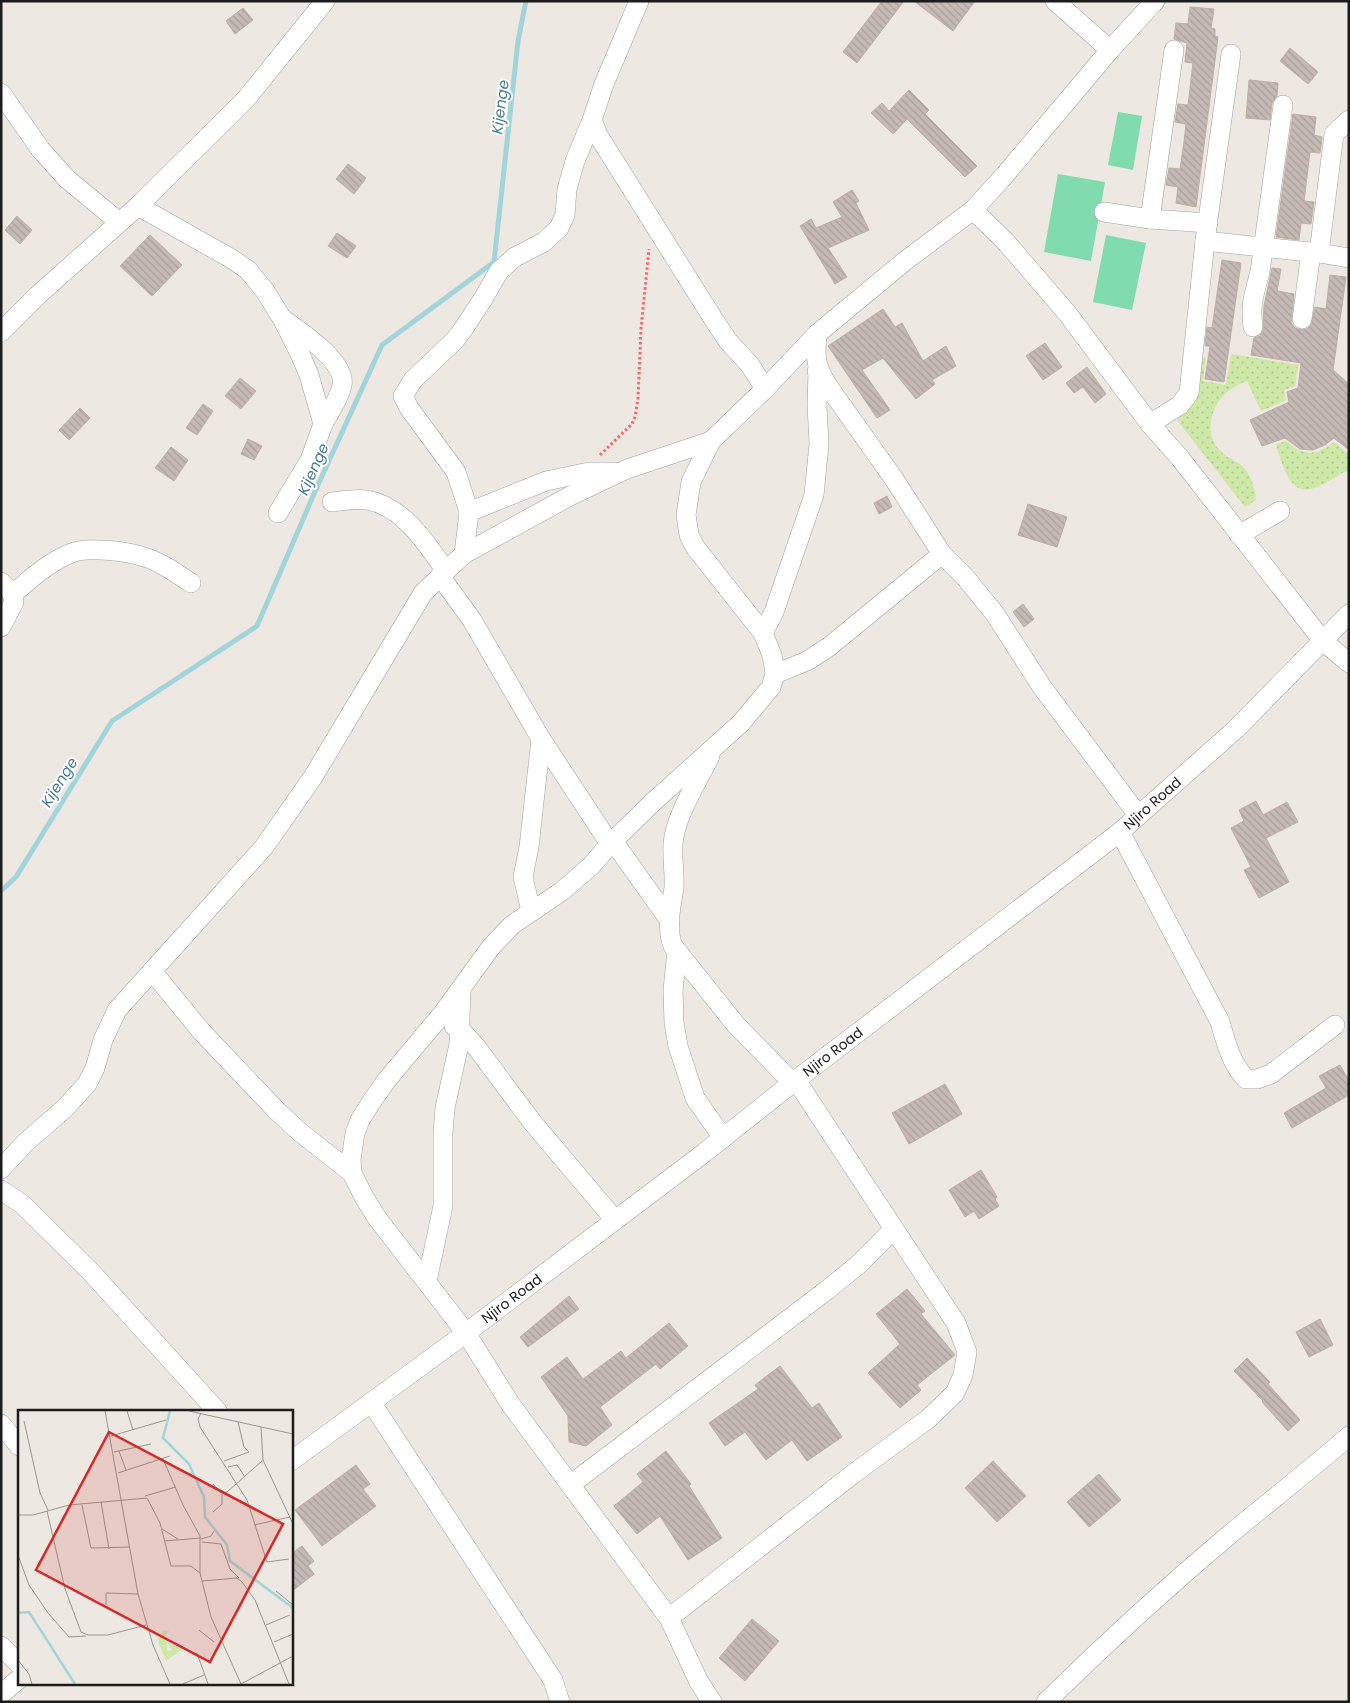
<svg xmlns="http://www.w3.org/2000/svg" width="1350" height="1703" font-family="Poppins,sans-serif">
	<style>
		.grass { fill: url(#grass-dots) }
		.pitch { fill: #80dcae }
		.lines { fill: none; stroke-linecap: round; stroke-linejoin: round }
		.stream { stroke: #a2d5db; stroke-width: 5 }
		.building { fill: url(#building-back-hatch); stroke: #bfada4 }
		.minor-casing { stroke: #a0a0a0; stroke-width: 20 }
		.path { stroke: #f7686a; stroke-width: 3; stroke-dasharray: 2.5 2.5; stroke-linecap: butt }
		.minor { stroke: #fff; stroke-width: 19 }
		.labels { text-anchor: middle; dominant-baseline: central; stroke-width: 4; stroke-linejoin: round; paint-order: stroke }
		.street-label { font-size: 14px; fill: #1c1c1c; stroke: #fff }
		.water-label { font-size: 15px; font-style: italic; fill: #44799a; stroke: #fff }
		.inset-river { fill: none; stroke: #a2d5db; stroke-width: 2.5 }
		.inset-road { fill: none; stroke: #999692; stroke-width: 1 }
		.view { fill: #d62828; fill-opacity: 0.15; stroke: #d62828; stroke-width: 2.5 }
		.inset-edge { fill: none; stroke: #1c1c1c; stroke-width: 2.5 }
	</style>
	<defs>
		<pattern id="grass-dots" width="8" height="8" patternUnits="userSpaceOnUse" patternTransform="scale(1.25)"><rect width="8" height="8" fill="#cee8a7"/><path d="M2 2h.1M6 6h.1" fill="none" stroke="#b0c68f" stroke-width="1.8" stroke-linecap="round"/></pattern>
		<pattern id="building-back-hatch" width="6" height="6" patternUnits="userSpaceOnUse" patternTransform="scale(1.25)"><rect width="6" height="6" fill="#c5bab5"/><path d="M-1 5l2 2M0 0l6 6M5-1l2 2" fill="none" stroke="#a99f9b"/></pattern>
	</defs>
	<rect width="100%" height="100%" fill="#ede8e1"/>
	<g class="grass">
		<path d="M1231 354 1298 365 1295 386 1284 390 1286 400 1261 411 1247 381C1232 387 1220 395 1214 410 1207 427 1210 444 1225 455 1230 459 1237 461 1241 465 1251 474 1255 488 1256 500L1245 507 1177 420C1202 401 1199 388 1201 359L1206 357 1203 381 1226 385Z"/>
		<path d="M1286 441C1303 456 1315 457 1334 442L1349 455V474L1346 471C1335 477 1323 486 1311 489 1288 495 1281 459 1276 444Z"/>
	</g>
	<g class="pitch">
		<polygon points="1118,112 1142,116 1133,170 1108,165"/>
		<polygon points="1058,174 1105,182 1091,261 1044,252"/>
		<polygon points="1106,235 1146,243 1132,310 1093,302"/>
	</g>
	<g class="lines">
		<polyline class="stream" points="1,891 16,877 112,721 257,626 317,487 382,345 494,262 518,41 526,1"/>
	</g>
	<g class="building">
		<polygon points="882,1 904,1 857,63 843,52"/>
		<polygon points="914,1 975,1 953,31"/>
		<polygon points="1190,7 1214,9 1211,28 1215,29 1215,36 1218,37 1196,207 1176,203 1178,187 1166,185 1169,168 1180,169 1184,142 1186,124 1175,122 1178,104 1188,105 1193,63 1185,62 1187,43 1174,39 1176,23 1188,24"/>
		<polygon points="243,8 253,20 235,34 226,21"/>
		<polygon points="1290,48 1318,72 1308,84 1280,61"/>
		<polygon points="1249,80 1278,83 1277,96 1272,103 1270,120 1246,118"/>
		<polygon points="909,90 929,110 925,114 977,166 965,177 907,119 893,134 871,113 882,103 889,111"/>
		<polygon points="1293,114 1316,117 1314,135 1322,137 1320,153 1310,152 1304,201 1314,202 1311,224 1301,223 1299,240 1276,237"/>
		<polygon points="348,164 366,178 354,194 336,179"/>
		<polygon points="852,190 859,201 856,203 869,230 828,248 847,277 835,284 800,226 811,219 816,228 842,217 833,202"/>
		<polygon points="17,216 32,230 20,244 5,230"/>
		<polygon points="337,233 356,246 347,258 328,246"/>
		<polygon points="150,235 182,265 152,296 120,266"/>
		<polygon points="1222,260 1241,263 1224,382 1205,379 1210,346 1205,346 1207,327 1212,328"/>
		<polygon points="1272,268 1281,269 1277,291 1294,294 1291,323 1295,328 1301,330 1307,329 1311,325 1315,307 1326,309 1330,275 1346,277 1333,370 1349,384 1349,450 1334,438 1325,445 1313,450 1300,449 1285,438 1262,446 1250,420 1289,402 1287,392 1298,388 1301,363 1251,355 1254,338 1260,336 1263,331 1264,306"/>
		<polygon points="883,309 895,327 902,323 923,361 946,346 956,366 932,380 935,384 916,399 883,358 862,370 890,410 877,418 828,346"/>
		<polygon points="1045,343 1062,367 1043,380 1026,356"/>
		<polygon points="1087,367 1106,394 1095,403 1083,387 1074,393 1066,383"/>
		<polygon points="240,378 256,391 241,409 225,396"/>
		<polygon points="203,404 213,411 197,435 186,428"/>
		<polygon points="80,408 90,418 69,440 59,430"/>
		<polygon points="248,439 262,446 254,460 241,454"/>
		<polygon points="171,447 188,460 174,481 155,468"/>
		<polygon points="887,496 892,507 879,514 874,503"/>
		<polygon points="1028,504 1067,517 1057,547 1018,535"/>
		<polygon points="1023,604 1034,619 1024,627 1013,612"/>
		<polygon points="1256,801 1263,815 1287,802 1298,822 1266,838 1289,882 1259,898 1244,870 1251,867 1231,828 1244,821 1239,810"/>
		<polygon points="1340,1065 1349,1081 1349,1095 1292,1128 1284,1113 1326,1088 1319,1076"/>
		<polygon points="945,1084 962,1114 909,1144 892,1113"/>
		<polygon points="981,1170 997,1197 995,1199 999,1206 979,1219 974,1211 965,1217 949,1190"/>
		<polygon points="907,1289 925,1311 921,1314 955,1355 917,1385 921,1390 900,1408 868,1373 900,1344 876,1314"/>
		<polygon points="569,1296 579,1309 528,1347 520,1337"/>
		<polygon points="1320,1319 1333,1345 1309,1357 1296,1332"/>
		<polygon points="669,1323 688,1346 660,1369 656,1364 600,1407 612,1425 586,1446 569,1442 568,1416 541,1377 567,1357 583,1379 621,1351 626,1358"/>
		<polygon points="1247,1358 1270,1382 1268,1384 1300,1420 1288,1431 1262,1402 1263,1401 1234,1371"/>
		<polygon points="780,1366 812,1408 819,1403 842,1437 807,1461 792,1440 766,1460 745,1432 725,1446 709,1423 758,1389 755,1385"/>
		<polygon points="666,1451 691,1484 689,1486 722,1538 688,1560 660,1516 637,1534 614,1506 643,1482 637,1474"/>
		<polygon points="993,1461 1026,1496 997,1522 965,1488"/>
		<polygon points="356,1465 370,1484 363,1489 376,1506 322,1546 295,1510"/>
		<polygon points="1099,1474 1121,1500 1089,1527 1067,1502"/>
		<polygon points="302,1546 314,1561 308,1566 314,1574 291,1592 291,1554"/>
		<polygon points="752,1619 779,1641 745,1681 719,1658"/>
	</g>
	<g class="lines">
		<defs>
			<g id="minor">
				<polyline points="639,1 604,84 592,120 598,135 714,320 728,341 750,365 765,389"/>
				<polyline points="1055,1 1110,50"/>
				<polyline points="1,93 41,150 67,179 119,222"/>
				<polyline points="138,206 232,259 248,270 265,291 283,320 300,354 309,375 323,424 310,460 278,513"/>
				<polyline points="973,210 1005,241 1067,313 1150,424 1180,458 1323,641 1349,663"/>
				<polyline points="1104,212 1150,219 1208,223"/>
				<polyline points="1150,219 1174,50"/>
				<polyline points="1205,241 1319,253 1349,258"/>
				<polyline points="1319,253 1334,134 1349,120"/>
				<polyline points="1302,319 1311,252"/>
				<path d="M287 322C304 334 347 363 342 386 339 399 329 413 323 424"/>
				<path d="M1253 327C1250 303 1254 295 1260 272L1283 105"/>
				<polyline points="1,332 38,295 138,206 246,99 325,1"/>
				<path d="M817 334C815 358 815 365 828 386L894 479 942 554 965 577 995 614 1042 687 1138 815"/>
				<polyline points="1150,424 1180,405 1189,393 1205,241 1231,54"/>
				<path d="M332 502C343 501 356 498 367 500 403 506 426 543 446 571"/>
				<polyline points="469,512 546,481 589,472 615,472"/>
				<polyline points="1239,535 1280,511"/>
				<polyline points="464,554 469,512 456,472 409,408 403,396 413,380 455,340 464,328 483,299 499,271 515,257 544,242 559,228 565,215 567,189 575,161 592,120"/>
				<polyline points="440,576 472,620 541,739 610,844"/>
				<path d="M1 582C7 588 14 593 14 602L1 627"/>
				<path d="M13 594C30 579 48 563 69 554 85 546 127 551 144 557 161 562 176 573 191 583"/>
				<polyline points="763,633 774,612 814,495 819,444 817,405 818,371 817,371"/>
				<polyline points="775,674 807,661 830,646 942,554"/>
				<path d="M710 756C698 781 674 818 673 845 672 860 675 874 674 888 671 906 666 929 673 946L736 1025 793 1083"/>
				<path d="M1120 832 1220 1022C1226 1042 1231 1064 1246 1079H1257L1271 1074 1335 1025"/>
				<polyline points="613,841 670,921"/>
				<polyline points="531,911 523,877 529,847 541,739"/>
				<polyline points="677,951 673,990 674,1023 678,1046 695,1098 723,1138"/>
				<polyline points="152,971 201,1031 277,1111 301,1133 352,1173"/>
				<polyline points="454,1026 460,1029 477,1048 533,1123 615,1220"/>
				<polyline points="1,1169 25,1143 65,1108 87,1084 95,1068 103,1040 117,1010 264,847 313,777 423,593 446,571 464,554 570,496 627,469 711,441"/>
				<polyline points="1,1190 22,1204 91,1272 218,1412"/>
				<polyline points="427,1281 443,1206 443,1133 445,1108 459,1044 461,990"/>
				<polyline points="371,1402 553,1680 560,1702"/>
				<polyline points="1,1424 19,1446"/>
				<path id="s1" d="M291 1461 466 1333 704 1153 796 1080 1120 832 1236 729 1349 614"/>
				<polyline points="570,1485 827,1290 858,1265 894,1229"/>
				<polyline points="669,1618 853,1474 928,1419 955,1393 963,1375 967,1352 956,1323 796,1080"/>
				<polyline points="1,1646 19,1664"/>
				<polyline points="1,1694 19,1679"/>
				<polyline points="712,1702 699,1682 669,1618 511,1405 466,1333 377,1218 364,1197 352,1173 351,1160 355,1133 360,1120 372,1101 386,1081 443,1013 491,947 512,925 562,891 591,866 610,844 652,803 741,723 771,687 775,674 772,655 763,633 695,547 689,535 686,515 691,482 711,441 765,389 817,334 905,261 973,210 1004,176 1110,50 1155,1"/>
				<path d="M1046 1702C1105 1644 1166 1588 1229 1535 1269 1502 1310 1470 1349 1436"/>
			</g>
		</defs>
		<use href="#minor" class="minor-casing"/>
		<polyline class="path" points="600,455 632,424 635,417 638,399 641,329 649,249"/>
		<use href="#minor" class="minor"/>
	</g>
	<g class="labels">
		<g class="street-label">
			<text stroke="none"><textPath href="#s1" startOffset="1084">Njiro Road</textPath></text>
			<text stroke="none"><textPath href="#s1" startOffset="679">Njiro Road</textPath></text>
			<text stroke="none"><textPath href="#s1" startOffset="274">Njiro Road</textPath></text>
		</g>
		<g class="water-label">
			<text transform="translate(500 107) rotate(-83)">Kijenge</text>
			<text transform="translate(313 469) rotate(-66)">Kijenge</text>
			<text transform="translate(59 782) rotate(-58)">Kijenge</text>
		</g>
	</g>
	<g transform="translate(18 1410)">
		<rect width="275" height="275" fill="#ede8e1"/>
		<path d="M145 220 151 221 145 228 149 233V241L154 240 150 233 164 239 148 251 139 228 144 226Z" fill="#cee8a7"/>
		<path class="inset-river" d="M152 1 145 28 171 54 186 87 187 107 209 135 212 151 275 198M0 203 11 202 57 274"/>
		<path class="inset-road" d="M87 1 120 184 135 235 152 274M109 1 115 20M171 1 275 24M183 3 180 9 182 17 229 90 249 152 271 149M6 11 22 83 30 100M243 17 245 50 275 114M93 26 148 10M101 41 108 60M96 42 133 34M145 49 165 95 182 126V163M206 51 231 42 226 37 220 12M210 57 219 55 227 67M100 63 152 46M195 74 203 83 209 82 244 51M127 86 158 77M83 92 91 139M64 95 73 138 112 137M29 101 47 179 63 222 70 225H90L128 215M195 102 204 94V84M0 105H15L51 95 129 88 142 113 153 156H173L182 163 193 207 223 274M236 115 272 107M144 119 160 129M183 129 193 126 196 121M146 131 183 128M184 132 203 134 212 159 221 168M0 145 11 175 30 203 51 227 68 226M184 171 219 168 224 172 237 190 271 274M258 181 275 195M88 195V183L120 184M248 215 272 205M181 220 196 232M256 232 275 224M179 243 190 274M0 250 11 264 14 274M165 274 186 265M223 274 275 246"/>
		<path class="view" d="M91 22 265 114 192 252 18 160Z"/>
		<rect width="275" height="275" class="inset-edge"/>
	</g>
	<rect width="1350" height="1703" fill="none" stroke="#1c1c1c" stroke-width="5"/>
</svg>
